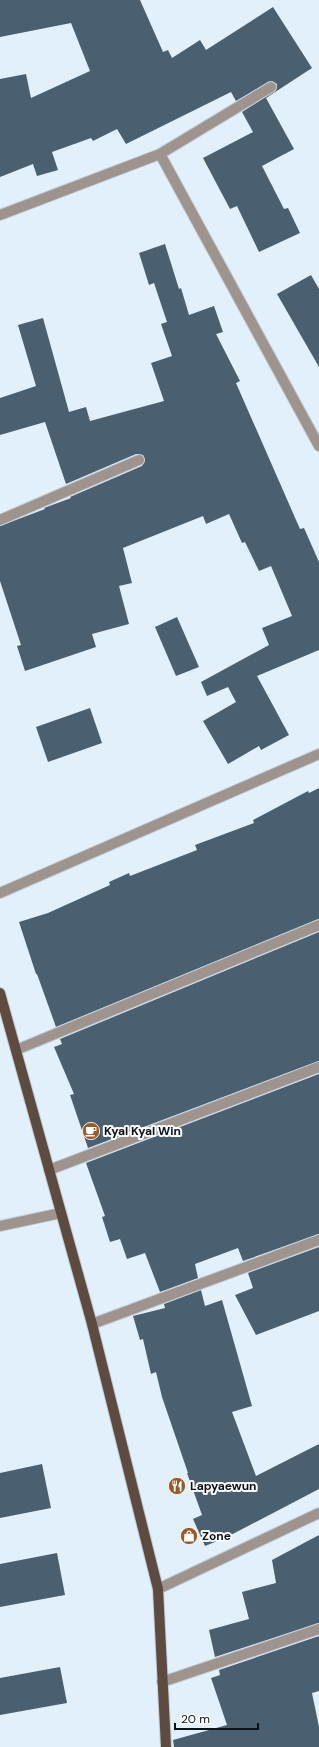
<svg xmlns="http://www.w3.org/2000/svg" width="319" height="1747" font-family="'DM Sans',sans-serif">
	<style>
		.building { fill: #4a5f70 }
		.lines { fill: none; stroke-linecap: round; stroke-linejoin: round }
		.lane-casing { stroke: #c0cdd8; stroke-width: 12 }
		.street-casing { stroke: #c0cdd8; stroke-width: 12 }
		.primary-casing { stroke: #c0cdd8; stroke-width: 12 }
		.lane { stroke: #9f948d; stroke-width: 10 }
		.street { stroke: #9f948d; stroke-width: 10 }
		.primary { stroke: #5d4b3f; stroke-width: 10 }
		.labels { text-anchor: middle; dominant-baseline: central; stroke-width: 4; stroke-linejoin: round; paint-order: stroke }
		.poi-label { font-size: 12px; font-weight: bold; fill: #0b131a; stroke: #fbfbfb; text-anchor: start }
	</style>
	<rect width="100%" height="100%" fill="#e2f0fc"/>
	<g class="building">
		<polygon points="0,0 140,0 163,52 168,50 172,58 200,40 206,50 273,7 312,68 266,98 294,149 262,166 284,209 288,208 300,233 259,252 237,206 230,209 203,158 253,132 242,112 276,90 277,84 271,81 236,101 231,92 126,144 117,129 93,141 91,138 52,152 58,170 37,176 33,164 0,177 0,79 26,74 31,98 90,71 71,23 0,37"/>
		<polygon points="165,244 179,289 181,288 189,315 214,306 223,332 216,334 240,381 236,383 300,529 304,528 319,562 319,650 257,676 289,735 261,750 259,746 228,764 203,721 236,702 228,687 207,696 201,682 269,645 262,628 292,616 271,566 259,571 245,542 242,543 229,514 206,524 203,516 123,548 132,583 119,586 129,624 92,634 96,647 25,671 17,646 21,645 0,581 0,526 45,509 44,508 71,498 70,497 142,466 145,460 143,455 136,454 66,484 45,422 0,435 0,398 36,386 18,325 43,318 69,412 86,407 90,421 164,401 151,363 172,356 161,324 167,322 154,283 149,285 139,253"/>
		<polygon points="311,275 319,289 319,367 277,294"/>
		<polygon points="177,617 199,667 176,676 155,627"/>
		<polygon points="90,708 102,743 48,762 36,727"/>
		<polygon points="319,788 319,919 56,1027 37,974 36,974 19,922 48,913 110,885 109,882 129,873 130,876 197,850 195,845 254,823 253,820 308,791 309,793"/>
		<polygon points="319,932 319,1061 88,1148 70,1095 74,1094 54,1047 62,1044 60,1039"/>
		<polygon points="319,1074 319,1234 243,1261 238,1248 195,1264 198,1278 160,1292 145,1253 127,1259 120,1239 110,1242 102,1217 105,1216 86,1163"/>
		<polygon points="319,1247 319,1311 256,1335 235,1295 253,1288 248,1273"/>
		<polygon points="201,1290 205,1306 222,1300 252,1406 232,1412 256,1476 319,1444 319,1489 227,1537 205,1546 193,1519 202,1515 187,1473 188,1473 162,1397 156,1372 151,1374 143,1339 140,1340 133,1316 165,1308 164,1304"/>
		<polygon points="42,1464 51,1508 0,1518 0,1473"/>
		<polygon points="319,1535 319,1623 215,1657 209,1630 249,1619 242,1592 276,1583 272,1560"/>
		<polygon points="57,1553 65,1595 0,1607 0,1564"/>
		<polygon points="319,1636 319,1691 312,1693 319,1727 319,1747 174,1747 173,1740 227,1725 211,1678 220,1675 219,1670"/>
		<polygon points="60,1667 67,1703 0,1715 0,1678"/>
	</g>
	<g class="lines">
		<defs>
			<g id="lane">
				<polyline points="0,520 139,460"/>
				<polyline points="0,1226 61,1213"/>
			</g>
			<g id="street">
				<polyline points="160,154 319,446"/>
				<polyline points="0,215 160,154 271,87"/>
				<polyline points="0,893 319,754"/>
				<polyline points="16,1050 319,925"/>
				<polyline points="49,1170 319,1067"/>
				<polyline points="92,1324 319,1240"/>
				<polyline points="158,1589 319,1513"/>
				<polyline points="162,1682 319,1629"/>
			</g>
			<polyline id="primary" points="0,993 92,1324 158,1589 166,1747"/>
		</defs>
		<use href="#lane" class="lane-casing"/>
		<use href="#street" class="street-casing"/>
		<use href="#primary" class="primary-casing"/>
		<use href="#lane" class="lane"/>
		<use href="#street" class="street"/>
		<use href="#primary" class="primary"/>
	</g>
	<defs>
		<symbol id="cafe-disc" viewBox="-11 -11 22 22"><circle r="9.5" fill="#9b5828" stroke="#fbfbfb"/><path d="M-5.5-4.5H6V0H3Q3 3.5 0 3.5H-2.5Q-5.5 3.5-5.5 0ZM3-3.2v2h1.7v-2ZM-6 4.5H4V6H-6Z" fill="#fff"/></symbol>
		<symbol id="restaurant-disc" viewBox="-11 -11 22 22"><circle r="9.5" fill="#9b5828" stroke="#fbfbfb"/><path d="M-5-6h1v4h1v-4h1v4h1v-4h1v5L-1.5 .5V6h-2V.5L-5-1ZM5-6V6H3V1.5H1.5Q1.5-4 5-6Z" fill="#fff"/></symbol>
		<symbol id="shop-disc" viewBox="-11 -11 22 22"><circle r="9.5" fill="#9b5828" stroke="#fbfbfb"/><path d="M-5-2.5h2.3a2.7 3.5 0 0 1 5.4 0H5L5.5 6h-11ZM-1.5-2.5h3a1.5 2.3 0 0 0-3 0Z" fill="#fff"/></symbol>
	</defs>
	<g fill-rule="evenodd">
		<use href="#cafe-disc" x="81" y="1121" width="20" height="20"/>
		<use href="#restaurant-disc" x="167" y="1476" width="20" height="20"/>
		<use href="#shop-disc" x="179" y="1526" width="20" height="20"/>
	</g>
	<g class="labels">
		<g class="poi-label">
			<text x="104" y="1131">Kyal Kyal Win</text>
			<text x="190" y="1486">Lapyaewun</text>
			<text x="202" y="1536">Zone</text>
		</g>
	</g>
	<path d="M175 1723v6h83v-6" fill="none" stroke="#0b131a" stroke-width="2"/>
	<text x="181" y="1723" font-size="12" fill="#0b131a" stroke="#fbfbfb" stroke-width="3" paint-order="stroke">20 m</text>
</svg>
